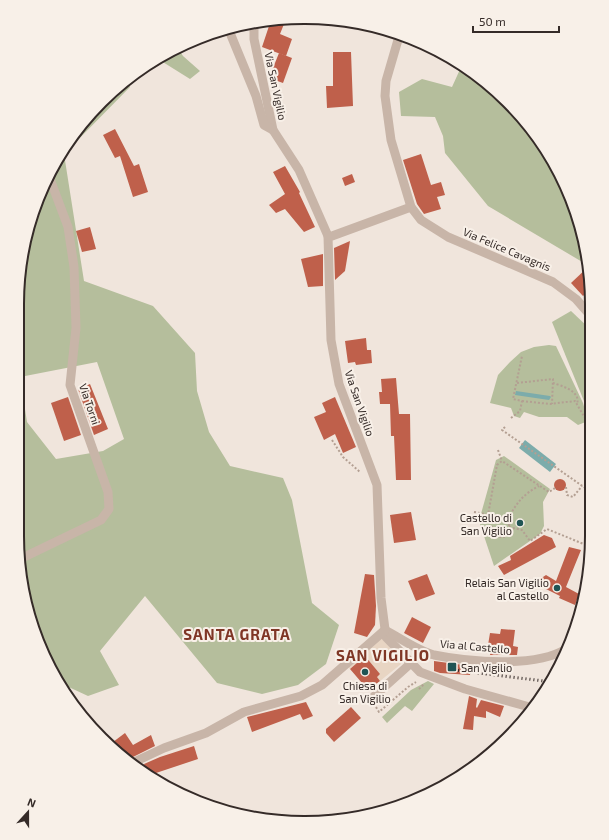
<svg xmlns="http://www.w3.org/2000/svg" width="609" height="840" font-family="'Exo 2',sans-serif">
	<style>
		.green { fill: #b5be9c; fill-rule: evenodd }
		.plaza { fill: #e8d5c3 }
		.water { fill: #7cacab }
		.building { fill: #bf604b }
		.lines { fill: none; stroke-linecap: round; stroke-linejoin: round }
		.path { stroke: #b39f92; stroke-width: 2; stroke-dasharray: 2 2; stroke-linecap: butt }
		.street { stroke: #c8b5a8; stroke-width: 9 }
		.rail { stroke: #352b28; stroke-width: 3; stroke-dasharray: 1 3; stroke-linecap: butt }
		.poi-dot { fill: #205454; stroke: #f8f0e8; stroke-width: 1.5 }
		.labels { text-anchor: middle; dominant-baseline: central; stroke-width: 4; stroke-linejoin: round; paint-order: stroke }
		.street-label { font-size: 11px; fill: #352b28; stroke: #f8f0e8 }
		.poi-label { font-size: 11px; fill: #352b28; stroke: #f8f0e8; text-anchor: end }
		.district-label { font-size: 15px; font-weight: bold; letter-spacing: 1px; fill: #7f3625; stroke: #f8f0e8 }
		.rim { fill: none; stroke: #352b28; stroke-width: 2 }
	</style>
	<rect width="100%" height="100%" fill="#f0e5dc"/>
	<g class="green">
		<polygon points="177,47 183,56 200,71 190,79 158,59"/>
		<polygon points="462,65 494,88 532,129 570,194 588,262 584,263 488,206 445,153 443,136 435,117 401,116 399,92 422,79 452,87"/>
		<path d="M128 78 130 87 64 154 84 281 153 306 195 353 197 391 209 432 230 466 283 478 292 500 312 603 339 625 326 664 298 685 262 694 217 683 145 596 100 651 119 685 88 696 60 683 27 610 17 536V304L27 230 65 145ZM97 362 124 439 103 451 56 459 27 422 20 377Z"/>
		<polygon points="571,311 590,329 590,416 552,322"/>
		<polygon points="549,345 556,346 583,403 588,421 578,425 567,417 539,417 524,412 520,418 514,416 511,408 490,403 498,375 510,362 521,352 534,347"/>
		<polygon points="504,456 550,489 543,502 544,526 540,534 494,566 479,521 496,460"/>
		<polygon points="428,681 434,684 412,711 405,706 387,723 382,717 411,690"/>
	</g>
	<polygon class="plaza" points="383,637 401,664 380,681 377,677 380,674 365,656 350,669 348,667"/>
	<g class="water">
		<polygon points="516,391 550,396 551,397 549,400 515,395"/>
		<polygon points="525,440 556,464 550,472 519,448"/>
	</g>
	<g class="building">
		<polygon points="271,20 284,24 280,34 292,39 286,56 262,47"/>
		<polygon points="333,52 351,52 353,106 327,108 326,86 333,86"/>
		<polygon points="279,53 292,58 283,83 269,78"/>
		<polygon points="115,129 134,166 139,164 148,192 133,197 120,156 115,158 103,135"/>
		<polygon points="421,154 431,185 441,182 445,195 437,197 441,209 424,214 417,204 403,160"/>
		<polygon points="285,166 300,192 299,193 315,227 304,232 285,209 276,213 269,205 285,194 273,172"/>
		<polygon points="352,174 355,182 345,186 342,178"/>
		<polygon points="90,227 96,249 82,252 76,231"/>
		<polygon points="350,241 345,271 335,280 334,248"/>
		<polygon points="323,254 323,286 308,287 301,259"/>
		<polygon points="589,266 590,290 583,296 571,283"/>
		<polygon points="366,338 367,350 371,350 372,363 356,365 355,362 348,363 345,341"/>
		<polygon points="396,378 399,414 410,414 411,480 396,480 394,436 391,436 390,404 380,404 379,392 382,392 381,379"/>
		<polygon points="90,384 108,429 94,435 78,389"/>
		<polygon points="68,397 81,435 64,441 51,403"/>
		<polygon points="335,397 356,447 343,453 335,434 324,440 314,417 326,412 322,403"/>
		<circle cx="560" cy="485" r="6"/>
		<polygon points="411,512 416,540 394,543 390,515"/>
		<polygon points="544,535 552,538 556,547 504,575 498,566 511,560 510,556"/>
		<polygon points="569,547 581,550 566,587 579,594 575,605 559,598 560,596 534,583 546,575 556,581"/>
		<polygon points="365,574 374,575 376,606 375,625 367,637 354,633"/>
		<polygon points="427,574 435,594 416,601 408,581"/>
		<polygon points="412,617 431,627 423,643 404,633"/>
		<polygon points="501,629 515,630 513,646 518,647 517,655 490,655 492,645 488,645 490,633 500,634"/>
		<polygon points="365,656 380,674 377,677 380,681 368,690 350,669"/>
		<polygon points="434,661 471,666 470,675 440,673 434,671"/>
		<polygon points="469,696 477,699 476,707 477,708 481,700 504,706 500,717 486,711 486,718 474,716 473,730 463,729"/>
		<polygon points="306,702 313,716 303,720 300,714 252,732 247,717"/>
		<polygon points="351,707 361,718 334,742 326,733 326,729"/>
		<polygon points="125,733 133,745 151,735 155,746 127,760 115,752 109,745"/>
		<polygon points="194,746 198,759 150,775 146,773 144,764 160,757"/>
	</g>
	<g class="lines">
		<g class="path">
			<polyline points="517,383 553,379 552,404"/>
			<path d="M553 383C562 386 581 391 577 404"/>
			<polyline points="522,401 550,404 575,401 585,418 591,446"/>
			<polyline points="511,418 520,411 522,401 513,399 522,356"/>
			<polyline points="505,427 502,430 591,492"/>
			<polyline points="332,440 343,457 360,472"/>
			<polyline points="498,450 502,461"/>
			<polyline points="566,487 567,495 573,497 582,486"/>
			<polyline points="555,488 549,492 502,461 497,465 488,515 495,537 504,537 509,527 522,530 530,541 547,529 591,547"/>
			<polyline points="589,491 591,484"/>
			<polyline points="474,512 508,518"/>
			<path d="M509 526 508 518C518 502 522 495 539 486"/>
			<polyline points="419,689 424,684"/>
			<polyline points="376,707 379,712 408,687 416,682"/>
		</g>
		<g class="street">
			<polyline points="254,23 254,39 273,130 299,170 328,236 331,340 339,384 377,485 381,598 386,637 420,672 465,689 533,708"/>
			<polyline points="228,28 256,96 264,125 273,130"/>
			<polyline points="400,33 386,81 385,96 391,140 411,207 421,220 448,237 553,282 576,299 590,315"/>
			<polyline points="328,236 332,236 411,207"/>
			<polyline points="20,559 101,520 109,509 108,492 70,385 76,328 74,267 68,227 50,179"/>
			<path d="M385 630C400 638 418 651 434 655 468 662 536 668 566 649"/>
			<polyline points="371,699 410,664"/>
			<polyline points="132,763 164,748 206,733 244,712 301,696 322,685 385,630"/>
		</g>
		<polyline class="rail" points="454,670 552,682"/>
	</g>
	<g class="poi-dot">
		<circle cx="520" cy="523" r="4"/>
		<circle cx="557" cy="588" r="4"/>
		<rect x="447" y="662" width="10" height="10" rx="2"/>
		<circle cx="365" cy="672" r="4"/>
	</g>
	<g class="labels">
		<g class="street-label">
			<text transform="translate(276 86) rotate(78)">Via San Vigilio</text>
			<text transform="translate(507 249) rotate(23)">Via Felice Cavagnis</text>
			<text transform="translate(360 403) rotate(71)">Via San Vigilio</text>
			<text transform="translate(90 404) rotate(71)">Via Torni</text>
			<text transform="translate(475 646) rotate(5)">Via al Castello</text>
		</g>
		<g class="poi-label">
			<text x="512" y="517">Castello di<tspan x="512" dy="13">San Vigilio</tspan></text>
			<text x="549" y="582">Relais San Vigilio<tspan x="549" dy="13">al Castello</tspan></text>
			<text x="461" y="667" text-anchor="start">San Vigilio</text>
			<text x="365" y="685" text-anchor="middle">Chiesa di<tspan x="365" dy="13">San Vigilio</tspan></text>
		</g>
		<g class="district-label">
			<text x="237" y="634">SANTA GRATA</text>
			<text x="383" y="655">SAN VIGILIO</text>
		</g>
	</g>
	<path d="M0 0H609V840H0ZM304 24H305A280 280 0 0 1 585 304V536A280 280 0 0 1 305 816H304A280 280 0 0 1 24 536V304A280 280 0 0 1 304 24Z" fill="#f8f0e8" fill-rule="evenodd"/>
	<path class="rim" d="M304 24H305A280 280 0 0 1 585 304V536A280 280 0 0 1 305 816H304A280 280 0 0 1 24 536V304A280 280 0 0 1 304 24Z"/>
	<g transform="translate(28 812) rotate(21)" stroke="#f8f0e8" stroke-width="3" paint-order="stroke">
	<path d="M0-3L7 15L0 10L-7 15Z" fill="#352b28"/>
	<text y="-6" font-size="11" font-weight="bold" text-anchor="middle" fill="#352b28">N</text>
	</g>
	<path d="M473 26v6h86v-6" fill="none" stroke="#352b28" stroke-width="2"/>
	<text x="479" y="26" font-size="12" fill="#352b28" stroke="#f8f0e8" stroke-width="3" paint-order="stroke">50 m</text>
</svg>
